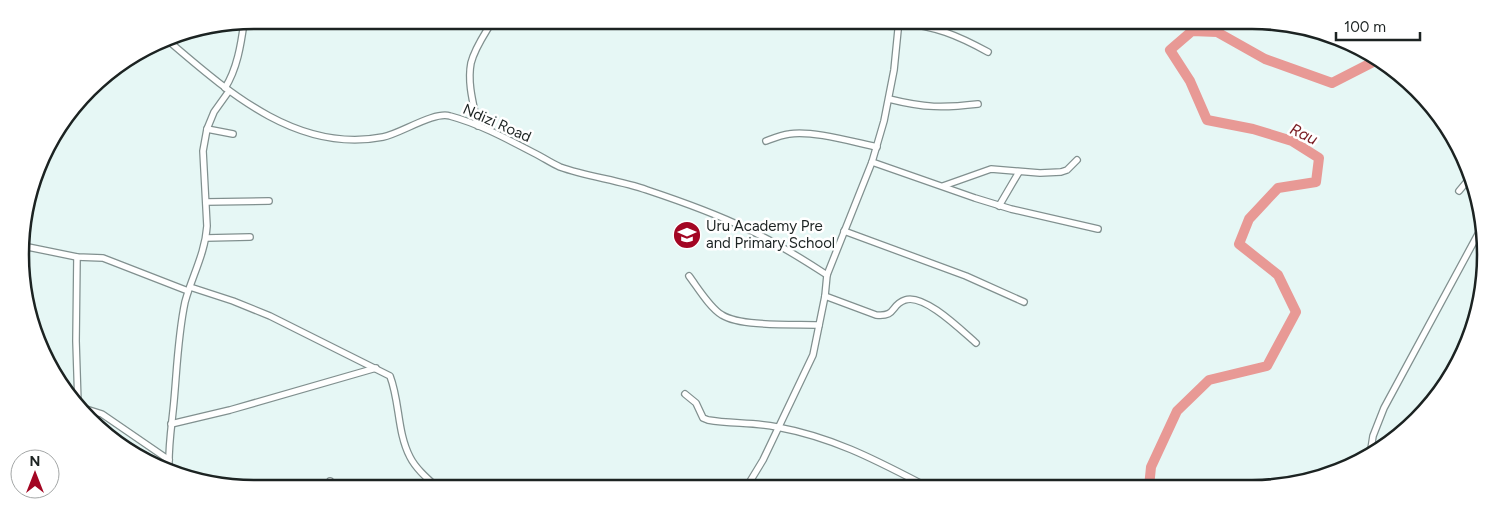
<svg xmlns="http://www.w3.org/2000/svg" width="1506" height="509" font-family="Figtree,sans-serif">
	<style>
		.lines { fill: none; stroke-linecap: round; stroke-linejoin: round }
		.river { stroke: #e89995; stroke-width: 10 }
		.minor-casing { stroke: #81908f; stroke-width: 8 }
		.minor { stroke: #fff; stroke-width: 5.5 }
		.labels { text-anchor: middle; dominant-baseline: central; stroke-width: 5; stroke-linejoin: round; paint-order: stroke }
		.street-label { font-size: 15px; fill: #1c2322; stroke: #fff }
		.poi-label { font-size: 15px; fill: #1c2322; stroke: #fff; text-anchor: start }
		.water-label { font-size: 16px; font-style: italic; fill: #791d23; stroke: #fff }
		.rim { fill: none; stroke: #1c2322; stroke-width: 2.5 }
	</style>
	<rect width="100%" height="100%" fill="#e6f7f5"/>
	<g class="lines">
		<polyline class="river" points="1149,487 1151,467 1177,411 1209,380 1267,366 1296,312 1278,275 1239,244 1249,219 1278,188 1316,182 1319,158 1292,141 1253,129 1207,120 1190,81 1170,50 1192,31 1217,32 1265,59 1332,83 1377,60"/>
		<defs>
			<g id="minor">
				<path d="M900 23C935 26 957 35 988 52"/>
				<path d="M165 38C226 90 296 154 383 137 400 134 434 111 450 116 480 124 509 140 536 154 544 158 551 163 560 167 588 177 619 180 647 190 680 201 714 213 745 228 774 241 801 258 827 275"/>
				<path d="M225 88C237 69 241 45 244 22"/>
				<path d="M889 99C925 108 943 108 978 104"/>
				<path d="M478 126C474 106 467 84 471 63 475 47 485 34 493 20"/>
				<polyline points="207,129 233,134"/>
				<path d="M766 141C774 138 781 135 789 134 812 130 853 142 877 147"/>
				<polyline points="872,162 975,198 1011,209 1098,229"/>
				<polyline points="943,186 991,169 1040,173 1061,172 1067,170 1077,160"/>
				<polyline points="1459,191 1469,179"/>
				<polyline points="206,202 269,201"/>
				<polyline points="999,206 1019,172"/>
				<polyline points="844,231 966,276 1024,302"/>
				<polyline points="206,238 250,237"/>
				<polyline points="23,246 77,257 103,258 188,291"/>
				<polyline points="77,257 76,341 78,404"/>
				<path d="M689 276C698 288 710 308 722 315 741 327 795 324 819 325"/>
				<path d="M190 287 233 301 270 316 390 376C400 402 397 432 410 457 416 469 428 479 439 489"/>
				<path d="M825 296 876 315C897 317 890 305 905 300 924 293 962 331 976 343"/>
				<path d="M685 394 696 403 703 418 708 420C731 424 754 422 777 427 831 437 872 458 920 483"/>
				<polyline points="83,408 102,414 169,460"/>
				<polyline points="171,424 230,410 376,368"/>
				<polyline points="1370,455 1373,436 1384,408 1484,223"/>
				<path d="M169 470C168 446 172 424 174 401 177 368 178 335 185 302 192 276 205 254 207 226L203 151 207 129 214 112 229 91"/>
				<polyline points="746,488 763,460 813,355 825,296 827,275 872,162 884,121 894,70 899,20"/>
				<polyline points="329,489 330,481"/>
			</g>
		</defs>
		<use href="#minor" class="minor-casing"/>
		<use href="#minor" class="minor"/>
	</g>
	<defs>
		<symbol id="school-disc" viewBox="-11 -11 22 22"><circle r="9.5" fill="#a30623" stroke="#fff"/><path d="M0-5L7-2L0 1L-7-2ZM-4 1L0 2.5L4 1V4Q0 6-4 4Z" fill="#fff"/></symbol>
	</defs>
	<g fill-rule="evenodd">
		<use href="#school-disc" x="671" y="219" width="32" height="32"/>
	</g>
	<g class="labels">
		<g class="street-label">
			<text transform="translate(497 123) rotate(24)">Ndizi Road</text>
		</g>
		<g class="poi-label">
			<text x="706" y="226">Uru Academy Pre<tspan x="706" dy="17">and Primary School</tspan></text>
		</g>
		<g class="water-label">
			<text transform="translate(1304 134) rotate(26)">Rau</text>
		</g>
	</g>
	<path d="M0 0H1506V509H0ZM254 29H1252A225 225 0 0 1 1477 254V255A225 225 0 0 1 1252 480H254A225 225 0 0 1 29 255V254A225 225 0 0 1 254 29Z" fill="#fff" fill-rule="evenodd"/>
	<path class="rim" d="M254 29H1252A225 225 0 0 1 1477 254V255A225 225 0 0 1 1252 480H254A225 225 0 0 1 29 255V254A225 225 0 0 1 254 29Z"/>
	<g transform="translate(35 474)"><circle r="24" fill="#ffffff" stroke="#a4a7a7"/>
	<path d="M0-4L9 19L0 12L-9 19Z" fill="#a30623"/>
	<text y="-8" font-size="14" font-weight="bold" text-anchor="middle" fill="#1c2322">N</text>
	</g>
	<path d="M1336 32v8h84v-8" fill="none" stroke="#1c2322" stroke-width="2.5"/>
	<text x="1344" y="32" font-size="15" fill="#1c2322" stroke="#ffffff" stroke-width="4" paint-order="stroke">100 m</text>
</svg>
